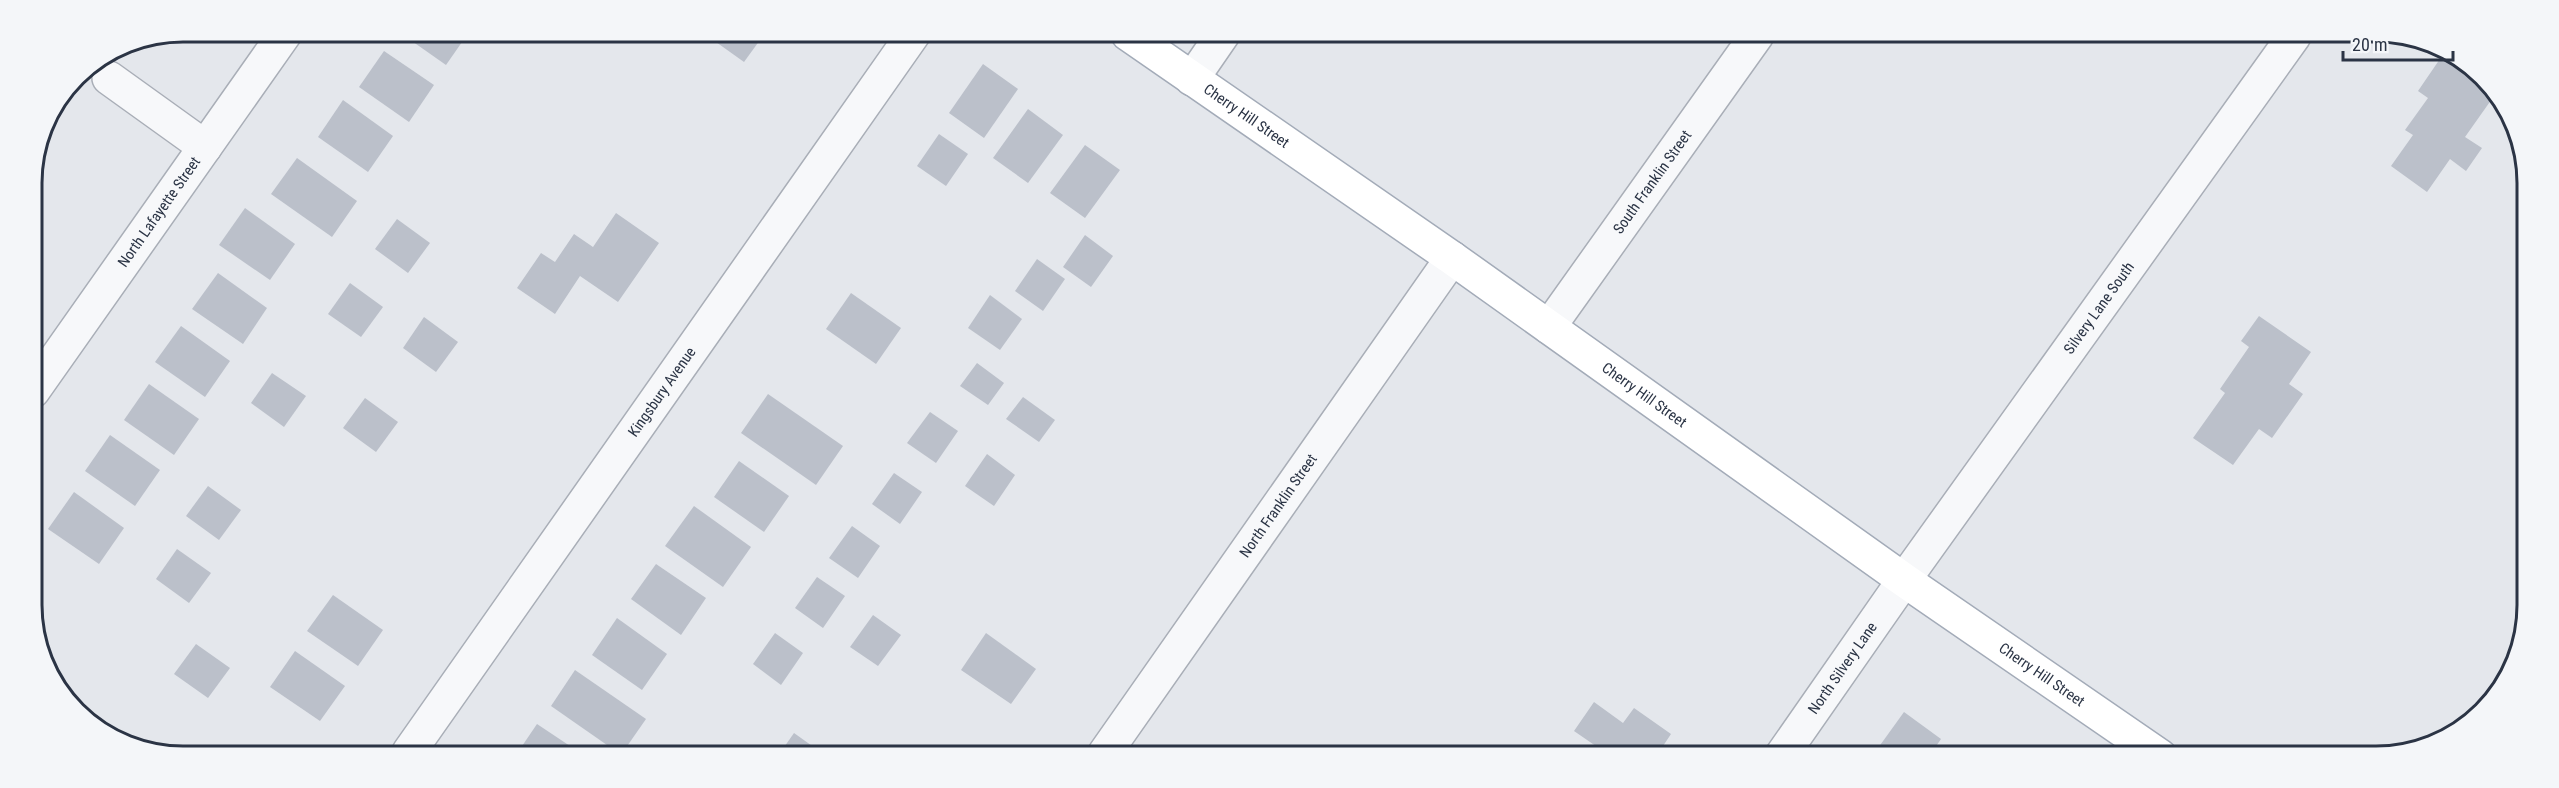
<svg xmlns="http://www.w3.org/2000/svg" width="2559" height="788" font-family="'Roboto Condensed',sans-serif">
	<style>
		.building { fill: #bbc0ca }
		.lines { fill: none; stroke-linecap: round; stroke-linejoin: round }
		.minor-casing { stroke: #a9aeb7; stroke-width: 36 }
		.major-casing { stroke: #a3abb8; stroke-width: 36 }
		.minor { stroke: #f7f8fa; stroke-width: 33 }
		.major { stroke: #fff; stroke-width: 33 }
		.labels { text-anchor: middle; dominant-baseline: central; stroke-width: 6; stroke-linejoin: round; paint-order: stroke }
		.street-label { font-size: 15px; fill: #2b3445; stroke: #f4f6f9 }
		.rim { fill: none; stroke: #2b3445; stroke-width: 3 }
	</style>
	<rect width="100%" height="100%" fill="#e4e7ec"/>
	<g class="building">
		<polygon points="399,32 469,32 446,65"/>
		<polygon points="722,33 765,33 744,62 716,42"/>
		<polygon points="384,51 434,85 409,122 359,87"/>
		<polygon points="2444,53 2483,76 2494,96 2465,137 2482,148 2466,171 2450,159 2427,192 2391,166 2413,135 2405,130 2428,98 2418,91"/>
		<polygon points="983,64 1018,89 984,138 949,113"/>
		<polygon points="343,100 393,136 368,172 318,137"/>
		<polygon points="1028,109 1063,135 1028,183 993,158"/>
		<polygon points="939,134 968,154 946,186 917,166"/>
		<polygon points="1085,145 1120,170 1085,218 1050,193"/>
		<polygon points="297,158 357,201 332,237 271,194"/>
		<polygon points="245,208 295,244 270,280 219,245"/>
		<polygon points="616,213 659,243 618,302 580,276 555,314 517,288 541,253 555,262 574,234 593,247"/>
		<polygon points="397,219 430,243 408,273 375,249"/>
		<polygon points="1085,235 1113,256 1091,287 1063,267"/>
		<polygon points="1037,259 1065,279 1043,311 1015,291"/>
		<polygon points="218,273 267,308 243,344 192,309"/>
		<polygon points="350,283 383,307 361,337 328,314"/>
		<polygon points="851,293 901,328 876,364 826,329"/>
		<polygon points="990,295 1022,319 1000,350 968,328"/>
		<polygon points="2259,316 2311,352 2289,384 2303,394 2272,438 2259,429 2233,465 2193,438 2225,393 2220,389 2249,347 2241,341"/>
		<polygon points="424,317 458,342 436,372 403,348"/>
		<polygon points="181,326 230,361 205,397 155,362"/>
		<polygon points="977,363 1004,383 988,405 960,386"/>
		<polygon points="272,373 306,396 284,427 251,403"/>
		<polygon points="149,384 199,419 174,455 124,420"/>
		<polygon points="768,394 843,446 816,485 741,433"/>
		<polygon points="1023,397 1055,420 1039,442 1006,419"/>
		<polygon points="365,398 398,422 376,452 343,428"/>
		<polygon points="930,412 958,431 936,463 907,443"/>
		<polygon points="110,435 160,470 135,506 85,471"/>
		<polygon points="987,454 1015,475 994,506 965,486"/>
		<polygon points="739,461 789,496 764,532 714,497"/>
		<polygon points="894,473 922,492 900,524 872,504"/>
		<polygon points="208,486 241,510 219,540 186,516"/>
		<polygon points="74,492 124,528 99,564 48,529"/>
		<polygon points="694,506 751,547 723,587 665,546"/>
		<polygon points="852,526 880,546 858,578 829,558"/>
		<polygon points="177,549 211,573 189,603 156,579"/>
		<polygon points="656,564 706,598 681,635 631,599"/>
		<polygon points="817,577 845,596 823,628 795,608"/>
		<polygon points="333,595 383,630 358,666 307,631"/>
		<polygon points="873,615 901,635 878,666 850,647"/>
		<polygon points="617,618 667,654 642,690 592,655"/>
		<polygon points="775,633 803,653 781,685 753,664"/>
		<polygon points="986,633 1036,669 1011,704 961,670"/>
		<polygon points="196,644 230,668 208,698 174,674"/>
		<polygon points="295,651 345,686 320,721 270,687"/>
		<polygon points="575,670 646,719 623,752 617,752 551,706"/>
		<polygon points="1594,702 1623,723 1634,708 1671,734 1657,755 1622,755 1611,747 1606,753 1574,731"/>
		<polygon points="1904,712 1941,739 1930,755 1873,755"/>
		<polygon points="537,724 579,752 518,752"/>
		<polygon points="794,733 822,753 780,753"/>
		<polygon points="700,745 710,753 694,753"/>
		<polygon points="1954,747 1967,755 1949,755"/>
	</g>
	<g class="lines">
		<defs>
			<g id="minor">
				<polyline points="109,78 205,147"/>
				<polyline points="1192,79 1223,34"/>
				<path id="s1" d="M1549 327 1757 35"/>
				<path id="s2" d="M33 391 286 32"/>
				<path id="s3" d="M409 752 914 33"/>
				<path id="s4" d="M1105 753 1452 258"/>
				<path id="s5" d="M1782 755 1904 580 2294 36"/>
			</g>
			<g id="major">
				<path id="s6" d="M1128 34 1452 258 1904 580 2160 756"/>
			</g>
		</defs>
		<use href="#minor" class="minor-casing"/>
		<use href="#major" class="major-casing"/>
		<use href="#minor" class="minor"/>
		<use href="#major" class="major"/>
	</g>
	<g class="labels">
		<g class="street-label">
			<text stroke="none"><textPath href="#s6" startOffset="144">Cherry Hill Street</textPath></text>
			<text stroke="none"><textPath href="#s1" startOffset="178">South Franklin Street</textPath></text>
			<text stroke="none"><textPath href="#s2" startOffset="219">North Lafayette Street</textPath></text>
			<text stroke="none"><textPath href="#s5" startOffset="548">Silvery Lane South</textPath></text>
			<text stroke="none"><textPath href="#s3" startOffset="440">Kingsbury Avenue</textPath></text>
			<text stroke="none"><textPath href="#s6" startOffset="630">Cherry Hill Street</textPath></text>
			<text stroke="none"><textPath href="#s4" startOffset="302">North Franklin Street</textPath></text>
			<text stroke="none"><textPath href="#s5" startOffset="106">North Silvery Lane</textPath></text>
			<text stroke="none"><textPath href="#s6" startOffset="1116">Cherry Hill Street</textPath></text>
		</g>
	</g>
	<path d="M0 0H2559V788H0ZM183 42H2376A141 141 0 0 1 2517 183V605A141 141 0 0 1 2376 746H183A141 141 0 0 1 42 605V183A141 141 0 0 1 183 42Z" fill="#f4f6f9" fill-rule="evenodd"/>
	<path class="rim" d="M183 42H2376A141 141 0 0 1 2517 183V605A141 141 0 0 1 2376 746H183A141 141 0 0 1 42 605V183A141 141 0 0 1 183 42Z"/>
	<path d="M2343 51v9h110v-9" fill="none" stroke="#2b3445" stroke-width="3"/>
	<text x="2352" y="51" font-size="18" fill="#2b3445" stroke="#f4f6f9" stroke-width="4.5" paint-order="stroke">20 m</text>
</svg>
